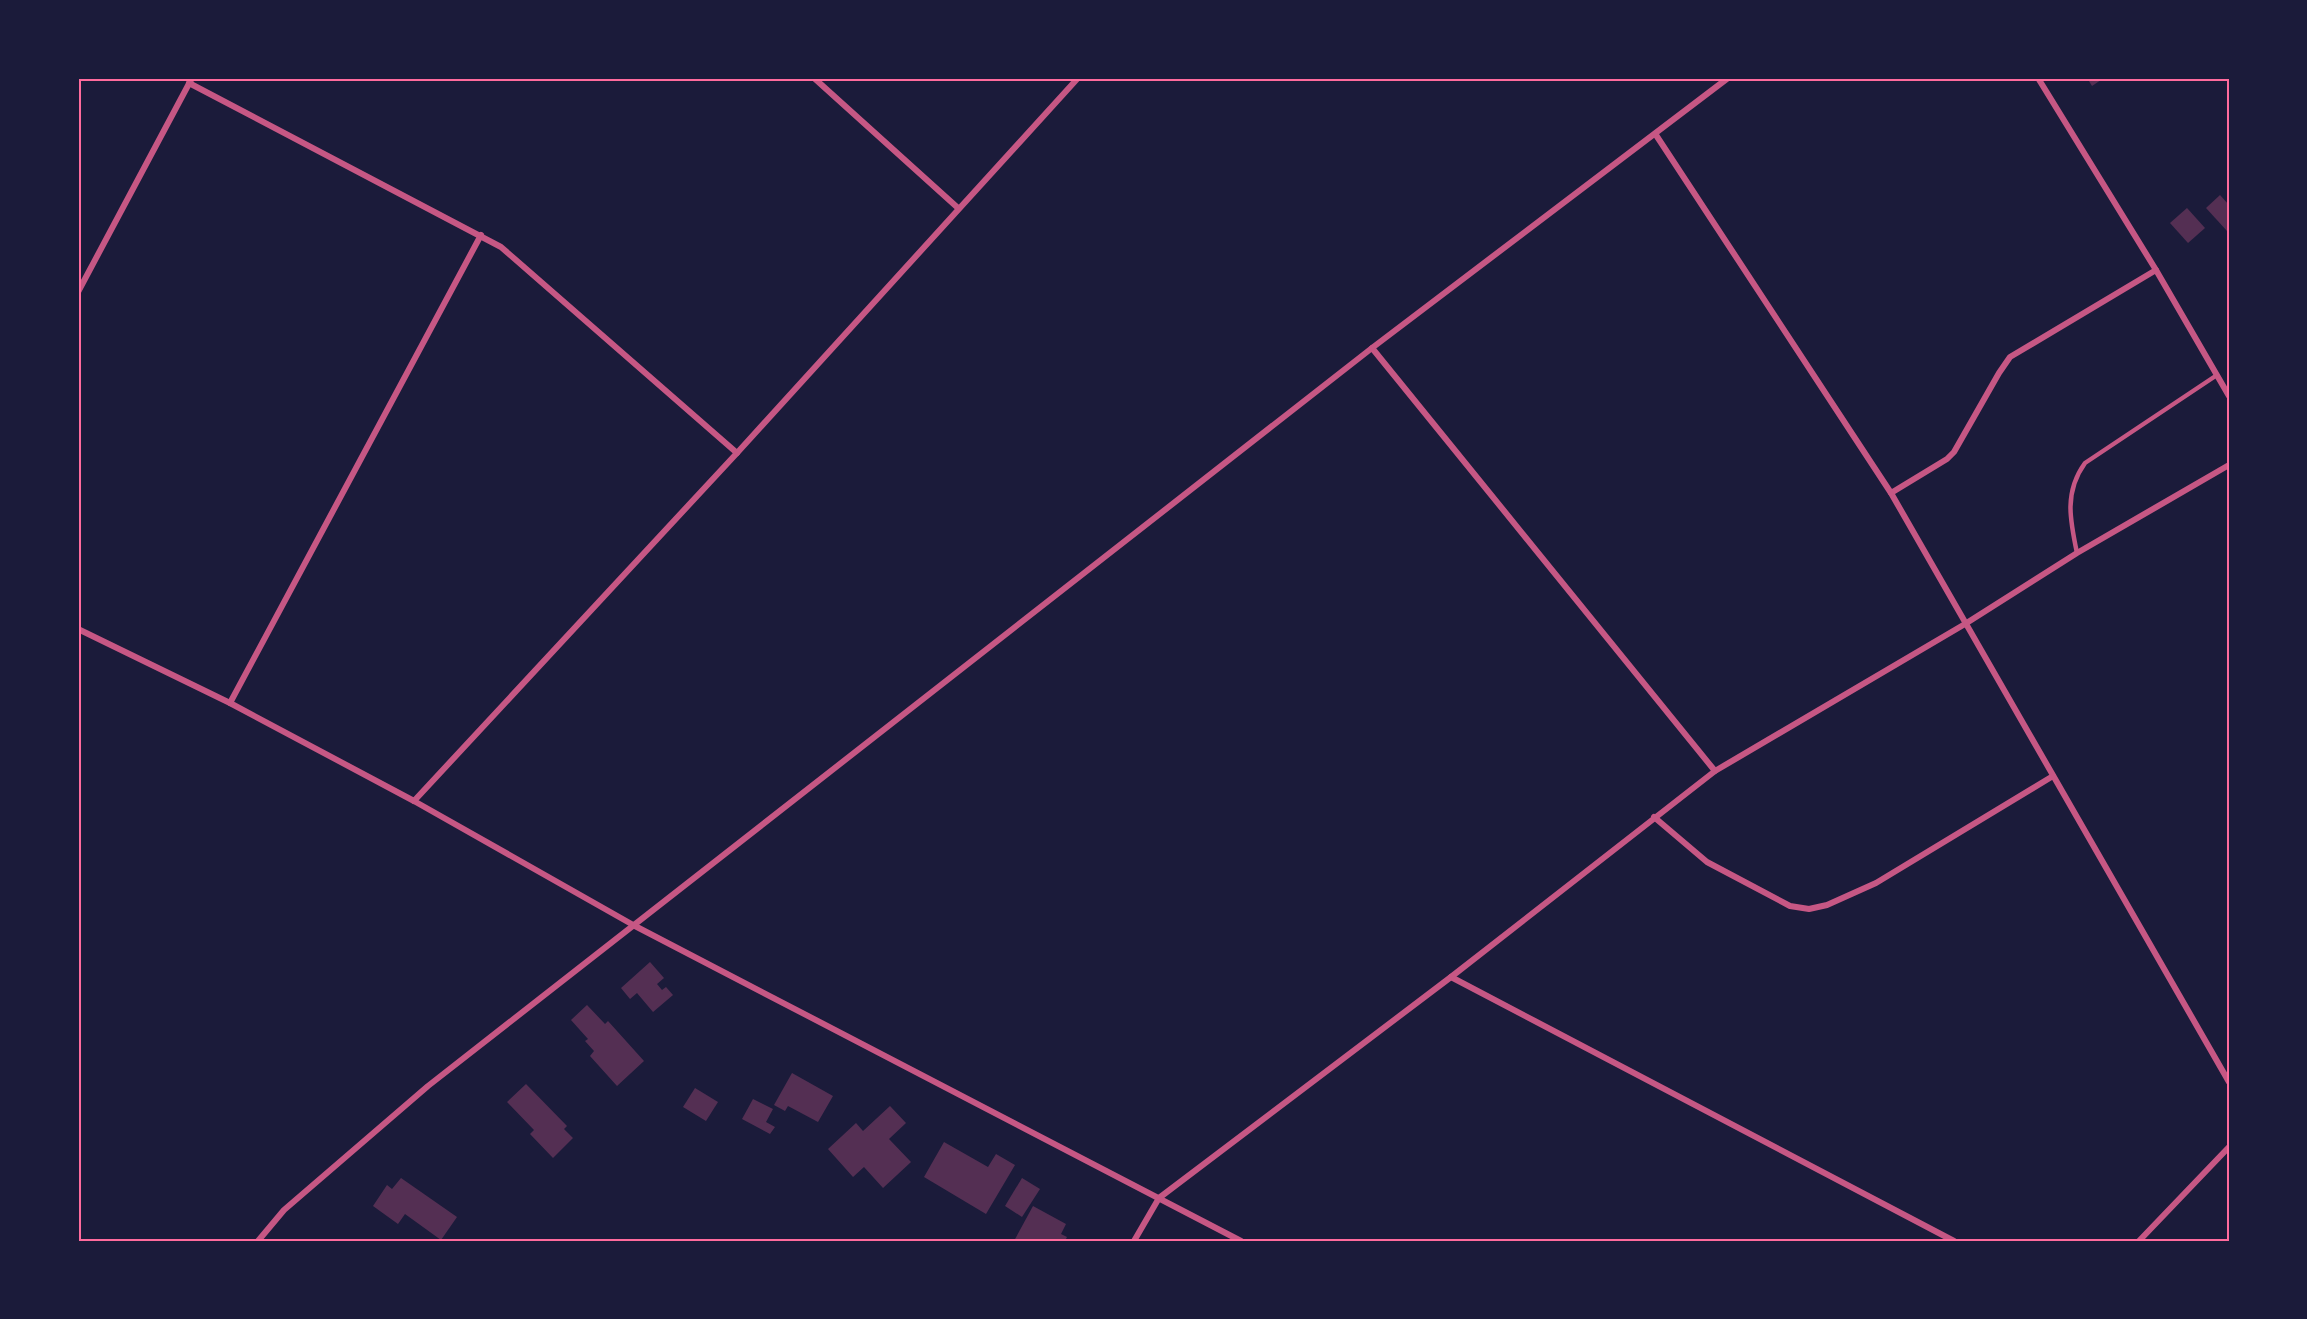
<svg xmlns="http://www.w3.org/2000/svg" width="2307" height="1319" font-family="'Playfair Display',serif">
	<style>
		.building { fill: #542f53 }
		.lines { fill: none; stroke-linecap: round; stroke-linejoin: round }
		.service { stroke: #c65784; stroke-width: 4.5 }
		.minor { stroke: #c65784; stroke-width: 6 }
		.neatline { fill: none; stroke: #ff6b9d; stroke-width: 2 }
	</style>
	<rect width="100%" height="100%" fill="#1b1b3a"/>
	<g class="building">
		<polygon points="2087,78 2104,78 2092,86"/>
		<polygon points="2220,195 2229,205 2227,231 2206,208"/>
		<polygon points="2187,208 2205,228 2188,243 2170,223"/>
		<polygon points="650,962 664,978 657,984 662,990 666,987 673,995 653,1012 637,993 630,999 621,988"/>
		<polygon points="587,1005 605,1024 608,1021 644,1061 617,1086 590,1056 594,1051 585,1041 588,1039 571,1020"/>
		<polygon points="792,1073 833,1096 818,1122 788,1106 785,1111 774,1105"/>
		<polygon points="526,1084 567,1126 564,1129 573,1138 553,1158 530,1134 534,1130 507,1102"/>
		<polygon points="695,1088 718,1102 706,1121 683,1107"/>
		<polygon points="753,1099 773,1109 766,1122 775,1127 770,1134 742,1119"/>
		<polygon points="890,1106 906,1123 889,1139 911,1162 883,1188 864,1167 853,1177 828,1149 856,1123 863,1131"/>
		<polygon points="944,1142 988,1167 996,1154 1015,1165 986,1214 924,1177"/>
		<polygon points="401,1178 457,1217 441,1240 405,1214 398,1224 373,1206 387,1185 392,1189"/>
		<polygon points="1022,1178 1040,1189 1022,1217 1005,1206"/>
		<polygon points="1033,1206 1066,1224 1061,1234 1067,1237 1065,1241 1014,1241"/>
	</g>
	<g class="lines">
		<path class="service" d="M2077 553C2070 520 2064 492 2085 463L2217 375"/>
		<g class="minor">
			<polyline points="814,78 958,208"/>
			<polyline points="2038,78 2156,270 2229,396"/>
			<polyline points="189,83 501,247 737,453"/>
			<polyline points="1656,135 1891,493 2229,1082"/>
			<polyline points="78,292 192,78"/>
			<polyline points="1372,348 1715,771"/>
			<polyline points="1891,493 1947,459 1954,452 1999,373 2010,357 2156,270"/>
			<polyline points="78,629 230,703 414,801 635,926 1241,1241"/>
			<polyline points="230,703 481,235"/>
			<polyline points="414,801 737,453 1078,78"/>
			<polyline points="1654,817 1707,862 1790,906 1809,909 1827,905 1876,883 2053,776"/>
			<polyline points="1451,977 1954,1241"/>
			<polyline points="258,1241 284,1210 428,1086 1372,348 1728,78"/>
			<polyline points="1134,1241 1159,1198 1451,977 1715,771 1965,624 2077,553 2229,465"/>
			<polyline points="2139,1241 2229,1147"/>
		</g>
	</g>
	<rect width="2307" height="1319" fill="none" stroke="#1b1b3a" stroke-width="159"/>
	<rect x="80" y="80" width="2148" height="1160" class="neatline"/>
</svg>
